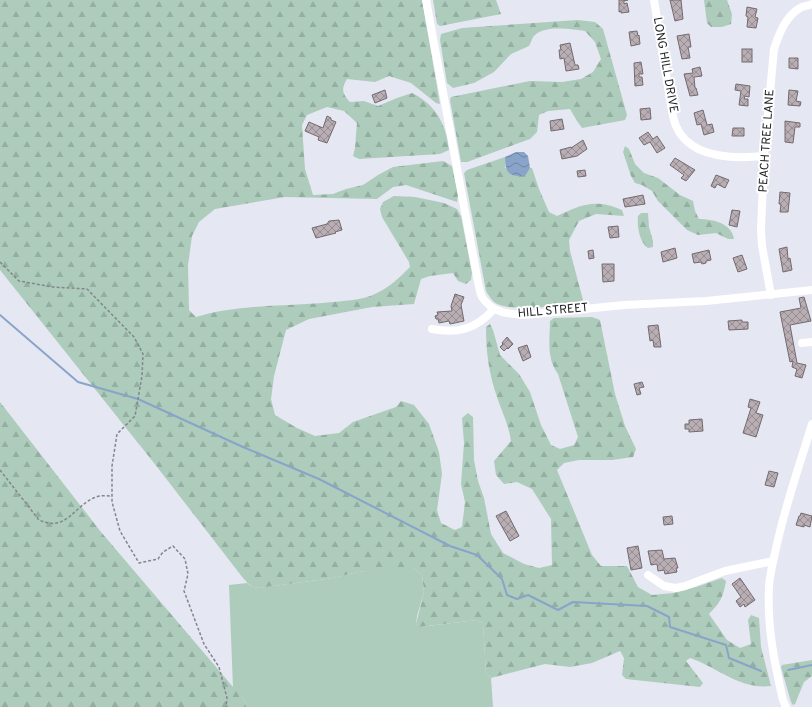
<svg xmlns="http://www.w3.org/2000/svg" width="812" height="707" font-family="Overpass,sans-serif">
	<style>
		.green { fill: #adccbb }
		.forest { fill: url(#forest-firs) }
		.water { fill: url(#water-waves) }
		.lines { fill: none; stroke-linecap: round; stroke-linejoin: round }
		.stream { stroke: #88a4c9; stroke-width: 2 }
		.building { fill: url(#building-cross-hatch); stroke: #746a70 }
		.path { stroke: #84868d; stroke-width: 1.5; stroke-dasharray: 3 2; stroke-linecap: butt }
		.minor { stroke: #fff; stroke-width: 8 }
		.labels { text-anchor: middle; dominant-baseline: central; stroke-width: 4; stroke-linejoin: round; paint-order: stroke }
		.street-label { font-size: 12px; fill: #1f2024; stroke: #fff }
	</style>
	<defs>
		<pattern id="forest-firs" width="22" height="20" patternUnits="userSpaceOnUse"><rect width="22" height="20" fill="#adccbb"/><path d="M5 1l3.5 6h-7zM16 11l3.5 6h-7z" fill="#94afa1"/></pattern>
		<pattern id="water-waves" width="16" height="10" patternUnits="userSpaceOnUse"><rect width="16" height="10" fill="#88a4c9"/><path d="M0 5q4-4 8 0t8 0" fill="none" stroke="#6f85a3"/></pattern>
		<pattern id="building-cross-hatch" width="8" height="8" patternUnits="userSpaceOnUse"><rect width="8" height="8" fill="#b8aeb3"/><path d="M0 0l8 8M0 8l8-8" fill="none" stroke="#958d91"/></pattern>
	</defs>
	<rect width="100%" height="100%" fill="#e5e7f2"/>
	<polygon class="green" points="396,568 414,568 422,575 424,592 417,616 416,624 420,627 477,620 483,623 486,674 491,678 493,707 246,707 245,701 233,688 229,585 247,583 252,587 259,588 333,578 358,572"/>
	<g class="forest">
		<path d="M0 0H422L440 104 436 103 411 83 389 76 375 82 347 79C341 89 342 93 350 102L364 101 378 106 397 98 412 93C436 105 446 124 449 150L440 154 359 159 353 156 355 148 357 123 344 111 327 107 307 115 302 125 305 169 313 195 333 194 346 189 363 185 378 175 393 167 443 161 452 166 458 195 457 202 406 185 393 187 377 199 285 197 215 209 199 222 192 236 188 265 189 310 196 317C237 305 281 306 323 303 340 301 362 301 377 293 390 287 400 277 410 267L409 262 382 217 380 209 383 202 394 196 415 197 444 203 457 209 461 216 472 273 471 280 466 284 458 281 453 273 430 276 421 279 414 304 372 307 309 319 286 330 274 376 271 399 275 415 297 428 315 436 339 433 353 422 396 407 401 401 414 405 429 424 439 452 442 474 437 510 441 523 455 530 462 527 465 502 461 484 464 443 462 418 468 413 473 417 474 460 478 481 484 498 491 534 503 553 524 564 539 568 552 565 551 519 532 489 517 482 504 484 496 475 494 461 511 441C509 426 503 414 498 400 489 374 486 354 486 327L490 324 493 330 500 355 519 374 530 392 541 425 551 445 560 449 574 445 578 437 558 374C546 358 550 339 550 321L554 318 592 317 600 320 615 394 625 426 636 449 633 457 612 460H579L564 463 557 470 592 555 601 566H627L638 587 652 595 674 593 696 587 722 578 726 581C723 597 721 602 709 614L727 640 740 648 751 644 748 620 751 615 759 618 761 647 771 686C740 690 717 667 690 658L686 661 703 683 700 687 626 679 622 675 624 658 620 651 592 663 570 667 545 664 491 678 486 674 483 623 477 620 419 627 416 624 424 592 422 575 414 568 358 572 333 578 259 588 252 587 243 578 154 463 0 270Z"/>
		<polygon points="433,0 496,0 501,14 440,26 437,24"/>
		<polygon points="704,0 727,0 732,14 731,24 722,27 711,27 707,23"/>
		<path d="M578 20 595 22 603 29 627 115 625 120 582 128 577 121 570 109 548 111 539 115 537 132 530 139 467 162H461L450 100 451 97 530 81 562 82 581 79 593 72 601 59 595 42 585 31C572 29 545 25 535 35 532 37 531 43 529 46L511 54 494 72 474 83 453 88 447 83 440 40 441 34 462 28Z"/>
		<path d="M625 146 629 149 635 164 644 173 658 178 680 195 693 201 695 211 699 219C712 219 732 223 734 239H728L716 233 698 235 687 230 658 201 652 191 642 185 635 183 631 176 623 152Z"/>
		<path d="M505 157V168L524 176 530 168H532L539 189 549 212 557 216C581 205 595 198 622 210L624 216 596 214 579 221 569 240 570 251 583 300 578 303C560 305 507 314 493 301 490 298 488 294 486 291L464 173 467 170Z"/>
		<path d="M641 213H648L649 227 653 241V247L648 248C639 242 637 225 638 216Z"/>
		<polygon points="0,402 101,532 245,701 246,707 0,707"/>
		<polygon points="812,660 812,676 804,682 795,704 793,705 791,702 781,667 782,665"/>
	</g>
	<path class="water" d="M516 152H524L528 156 530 168 525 176C508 177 505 172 505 157Z"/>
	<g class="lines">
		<g class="stream">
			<polyline points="0,315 78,382 138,399 243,447 319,479 450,546 477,555 502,579 507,595 517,599 528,595 558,610 573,602 647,606 669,617 670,627 726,645 729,658 761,671"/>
			<polyline points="788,670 812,665"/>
		</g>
	</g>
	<g class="building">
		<polygon points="619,0 628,0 624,1 624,4 627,3 629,12 621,13 621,11 619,12"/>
		<polygon points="670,0 681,0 683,19 675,21"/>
		<polygon points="747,7 757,9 755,17 758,18 756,28 747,27 748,17 746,16"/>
		<polygon points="637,31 638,36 639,35 640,44 631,46 629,32"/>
		<polygon points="689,34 691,47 688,47 690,58 682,59 677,36"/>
		<polygon points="570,43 575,65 578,65 579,69 566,71 564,58 560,59 559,50 561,50 560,45"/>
		<rect x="742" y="49" width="10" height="13"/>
		<polygon points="789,58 798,58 798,69 789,68"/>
		<polygon points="641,62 643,74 639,74 639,77 642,77 643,85 635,86 634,63"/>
		<polygon points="700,67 702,76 694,77 695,88 696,88 698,95 690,96 684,74 693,73 692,69"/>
		<polygon points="736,84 750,86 749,97 745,96 744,99 748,99 748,106 739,105 741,91 735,90"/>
		<polygon points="385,90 387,98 375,103 372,95"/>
		<polygon points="789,90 798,91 796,101 801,102 800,106 788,105"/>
		<polygon points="650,108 651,119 641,120 640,109"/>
		<polygon points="703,110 707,125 712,124 714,132 704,135 701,124 697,125 694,113"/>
		<polygon points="327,116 331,118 331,120 336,122 327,143 318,140 319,137 305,131 309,122 323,128"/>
		<polygon points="562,119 564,129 551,131 550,121"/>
		<polygon points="785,121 800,123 800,127 795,127 793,143 785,142"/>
		<polygon points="733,128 744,128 744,136 732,136"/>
		<polygon points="648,132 653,139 657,136 665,148 657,153 650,142 644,145 639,138"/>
		<polygon points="583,140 587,149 577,156 562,159 560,150 571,147 571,148"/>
		<polygon points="675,158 695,170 686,181 681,178 684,175 670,165"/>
		<polygon points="585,170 586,176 578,177 577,171"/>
		<polygon points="716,175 729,180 725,188 717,184 715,188 711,186"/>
		<polygon points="780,192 790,193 788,212 780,212 781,204 779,204"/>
		<polygon points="643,195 645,204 625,207 623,199"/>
		<polygon points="732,210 740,211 737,227 729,225"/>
		<polygon points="339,220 342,230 335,232 336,233 316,238 312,228 327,224 329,221"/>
		<polygon points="618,226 619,237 610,238 608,227"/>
		<polygon points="787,247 788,259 790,258 792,270 783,272 779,249"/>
		<polygon points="675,248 677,258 663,262 661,252"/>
		<polygon points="593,250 594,258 589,259 588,251"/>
		<polygon points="709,250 711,260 706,261 706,263 702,264 701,262 694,263 692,254"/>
		<polygon points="742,255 747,269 738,272 733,258"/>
		<polygon points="602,264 614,264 614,281 603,282"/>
		<polygon points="455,294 464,297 461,305 464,321 450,324 449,321 439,323 438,319 436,319 435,316 438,315 437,312 452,311 451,306"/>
		<polygon points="804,297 811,321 790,325 797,363 806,365 802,378 795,376 797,369 792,367 793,361 790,362 780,312 801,308 799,298"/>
		<polygon points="742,320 742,322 748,322 748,329 729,330 728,321"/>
		<polygon points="658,325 661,347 654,347 653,340 650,341 648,326"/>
		<polygon points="507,337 513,344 508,349 507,348 504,351 500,347 503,344 502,343"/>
		<polygon points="527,345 531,357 523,361 518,348"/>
		<polygon points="642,382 644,387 639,388 641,394 637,395 634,384"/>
		<polygon points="750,399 760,402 756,413 763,415 756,437 743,433 751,408 748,407"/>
		<polygon points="702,419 703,431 689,432 689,429 685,429 685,424 689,424 689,420"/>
		<polygon points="769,471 778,473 774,487 765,485"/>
		<polygon points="506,511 519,536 510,541 496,516"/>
		<polygon points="801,513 812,516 810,527 804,525 804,527 796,525 799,516 800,516"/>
		<polygon points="672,516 673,524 664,525 663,517"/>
		<polygon points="638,546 642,568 631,570 627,548"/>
		<polygon points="662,550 664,559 675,558 678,568 676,568 677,572 665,574 664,570 658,571 657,564 651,565 648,551"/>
		<polygon points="740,578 755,600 745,607 744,604 740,607 736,601 741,597 732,584"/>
	</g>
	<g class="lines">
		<g class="path">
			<polyline points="0,262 19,281 53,287 87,289 134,337 143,354 142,376 135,416 117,434 112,466 112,502 120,531 139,563 158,559 163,552 173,546 185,559 188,574 184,591 204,644 219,667 227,698 226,707"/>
			<path d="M0 470 39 520C67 533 74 505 96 497 101 495 107 496 112 496"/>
		</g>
		<g class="minor">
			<path d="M426 0 478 282C479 286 480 293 482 297 492 313 509 314 525 315L624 305 706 301 812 290"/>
			<path d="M654 0 672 111C673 116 674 121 676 126 690 159 734 159 764 156"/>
			<path d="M771 295 762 246 761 230 764 156 774 49C779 34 785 17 800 8 803 6 808 6 812 4"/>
			<path d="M432 329C458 334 476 329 494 309"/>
			<polyline points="802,343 812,342"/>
			<polyline points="648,575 664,586 676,588 685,586 725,571 773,561"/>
			<path d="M786 707 783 700C774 661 767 626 769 586 770 572 774 558 777 544 786 503 800 464 812 424"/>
		</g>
	</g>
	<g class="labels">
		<g class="street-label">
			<text transform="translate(665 65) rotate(80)">LONG HILL DRIVE</text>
			<text transform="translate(767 141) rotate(-86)">PEACH TREE LANE</text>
			<text transform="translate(553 311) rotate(-5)">HILL STREET</text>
		</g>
	</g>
</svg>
